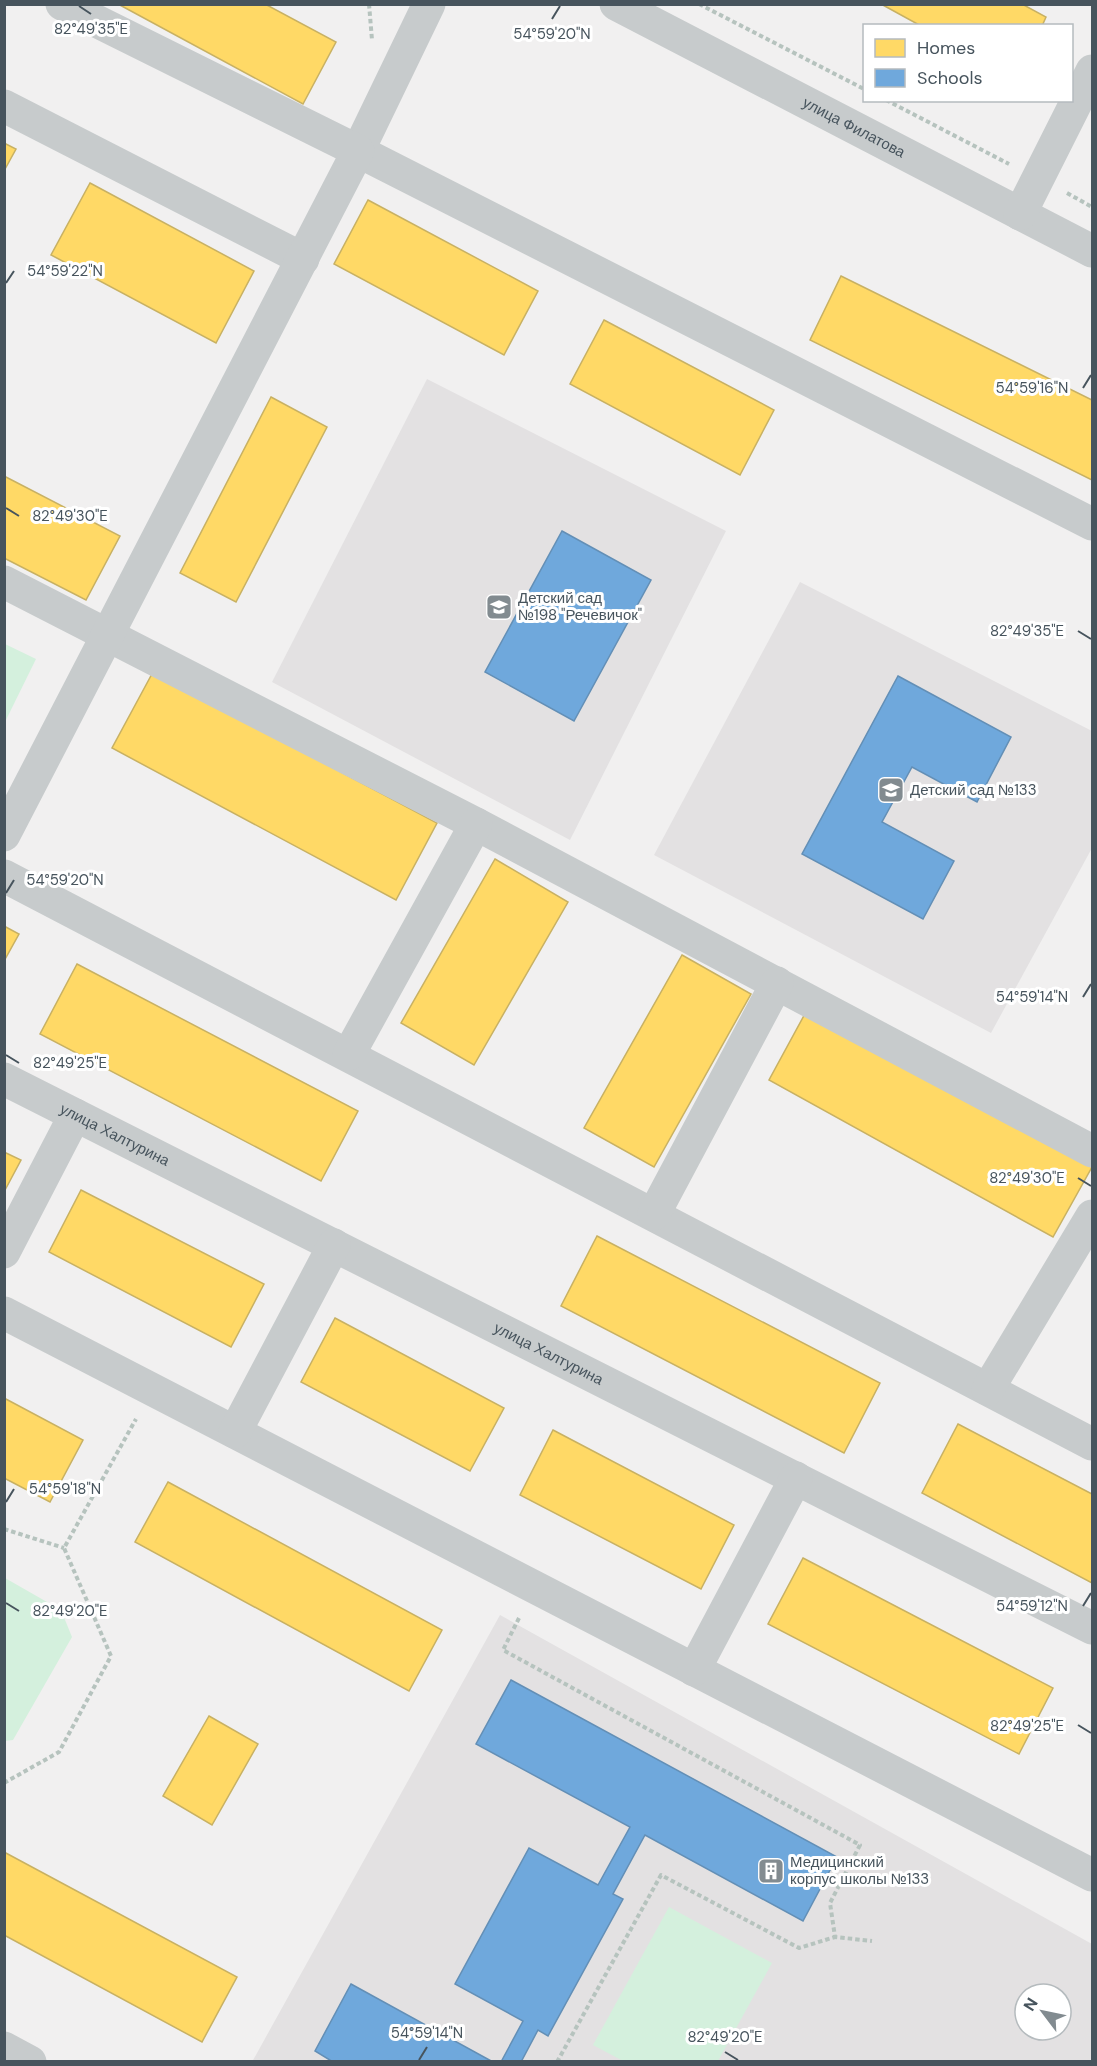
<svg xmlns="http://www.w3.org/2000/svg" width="1097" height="2066" font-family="'DM Sans',sans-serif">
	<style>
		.education { fill: #e3e1e2; fill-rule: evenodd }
		.green { fill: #d4f0dd }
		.homes { fill: #ffd966; stroke: #c8b163; stroke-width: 1.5 }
		.schools { fill: #6fa8dc; stroke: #638fb6; stroke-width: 1.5 }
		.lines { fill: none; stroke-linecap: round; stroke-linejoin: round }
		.path { stroke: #b6c3be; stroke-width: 4; stroke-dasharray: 4.5 3; stroke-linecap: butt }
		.minor { stroke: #c7cbcc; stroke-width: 33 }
		.ticks { fill: none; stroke: #47545d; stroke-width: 2 }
		.labels { text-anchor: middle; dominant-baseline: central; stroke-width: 6; stroke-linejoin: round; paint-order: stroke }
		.street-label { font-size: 15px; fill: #47545d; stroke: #fff }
		.poi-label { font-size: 15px; fill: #47545d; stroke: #fff; text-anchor: start }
		.ticks-label { font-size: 15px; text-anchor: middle; fill: #47545d; stroke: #fff; stroke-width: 6; stroke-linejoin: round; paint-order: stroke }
	</style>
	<rect width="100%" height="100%" fill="#f1f0f0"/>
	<g class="education">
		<polygon points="427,379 726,531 570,840 272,682"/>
		<polygon points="800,582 1092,731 1092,848 991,1033 654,855"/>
		<path d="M500 1615 1092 1944V2061L252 2062ZM1025 1994H1061V2030H1025Z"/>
	</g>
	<g class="green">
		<polygon points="5,644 36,659 5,722"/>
		<polygon points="5,1578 61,1610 72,1637 13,1740 5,1741"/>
		<polygon points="669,1907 772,1963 718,2061 623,2061 593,2045"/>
	</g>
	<g class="homes">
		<polygon points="118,4 265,4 336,42 303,104"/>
		<polygon points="881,4 1022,4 1046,17 1042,26 921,26"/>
		<polygon points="4,143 16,149 4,171"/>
		<polygon points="90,183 254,271 216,343 51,255"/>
		<polygon points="368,200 538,291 504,355 334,264"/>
		<polygon points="841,276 1092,400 1092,480 810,340"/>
		<polygon points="604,320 774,410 740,475 570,384"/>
		<polygon points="271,397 327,427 236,602 180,573"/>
		<polygon points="4,476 120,536 86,600 4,558"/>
		<polygon points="153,672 437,823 396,900 112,748"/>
		<polygon points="495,859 568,902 474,1065 401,1023"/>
		<polygon points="4,926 19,934 4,961"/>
		<polygon points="682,955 751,994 654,1167 584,1128"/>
		<polygon points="77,964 358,1111 321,1181 40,1034"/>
		<polygon points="807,1010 1092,1167 1053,1237 769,1080"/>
		<polygon points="4,1152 21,1160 4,1192"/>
		<polygon points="81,1190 264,1284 231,1347 49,1252"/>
		<polygon points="597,1236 880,1383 844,1453 561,1306"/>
		<polygon points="335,1318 504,1408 470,1471 301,1382"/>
		<polygon points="4,1398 83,1440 50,1502 4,1478"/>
		<polygon points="958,1424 1092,1494 1092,1583 922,1493"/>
		<polygon points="553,1430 734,1525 701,1589 520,1495"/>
		<polygon points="168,1482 442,1630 409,1691 135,1542"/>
		<polygon points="803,1558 1053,1688 1019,1754 768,1624"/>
		<polygon points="209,1716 258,1744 212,1825 163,1796"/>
		<polygon points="4,1852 237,1977 202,2042 4,1935"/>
	</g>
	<g class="schools">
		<polygon points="562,531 651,580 574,721 485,672"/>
		<polygon points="898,676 1011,737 977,802 912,767 882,822 954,861 923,919 802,854"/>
		<polygon points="511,1680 837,1857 803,1921 645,1835 613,1894 623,1899 548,2036 538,2030 521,2062 501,2062 523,2021 455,1984 529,1848 598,1885 630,1827 476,1744"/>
		<polygon points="351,1984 493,2062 333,2062 315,2051"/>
	</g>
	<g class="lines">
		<g class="path">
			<polyline points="369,4 372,40"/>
			<polyline points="699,4 864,89"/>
			<polyline points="886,100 1009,164"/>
			<polyline points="1067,193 1092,207"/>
			<polyline points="4,1529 64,1548"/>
			<polyline points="519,1618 503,1650 860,1845 830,1903 835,1937 872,1941"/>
			<polyline points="4,1783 59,1752 111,1656 64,1548 136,1419"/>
			<polyline points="557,2062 661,1875 799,1948 835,1937"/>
		</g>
		<g class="minor">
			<polyline points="429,4 358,151 1092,524"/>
			<path id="s1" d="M616 4 1092 251"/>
			<polyline points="4,106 303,259"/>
			<polyline points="1020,214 1092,71"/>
			<polyline points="4,582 476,824 1092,1151"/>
			<polyline points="4,835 358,151 62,4"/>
			<polyline points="4,876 1092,1444"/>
			<polyline points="349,1054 476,824"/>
			<path id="s2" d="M4 1079 1092 1628"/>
			<polyline points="654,1214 777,983"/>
			<polyline points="4,1252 75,1115"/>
			<polyline points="4,1313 1092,1875"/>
			<polyline points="988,1389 1092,1216"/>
			<polyline points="235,1432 334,1245"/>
			<polyline points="694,1670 796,1478"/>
			<polyline points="4,2048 30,2062"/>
		</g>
	</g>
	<path class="ticks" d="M79 6 91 14M552 19 560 6M6 283 14 271M1083 388 1091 375M6 508 19 516M1078 631 1091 639M6 893 14 880M1083 997 1091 984M6 1055 19 1063M1078 1178 1091 1186M6 1502 14 1489M6 1603 19 1611M1083 1606 1091 1593M1078 1725 1091 1733M725 2052 738 2060M419 2060 427 2047"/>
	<defs>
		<symbol id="school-square" viewBox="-11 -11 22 22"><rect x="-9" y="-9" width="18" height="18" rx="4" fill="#828b90" stroke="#fff"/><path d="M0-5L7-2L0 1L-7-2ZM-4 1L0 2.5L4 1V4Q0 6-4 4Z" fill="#fff"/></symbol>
		<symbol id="building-square" viewBox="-11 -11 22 22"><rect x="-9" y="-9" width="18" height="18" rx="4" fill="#828b90" stroke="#fff"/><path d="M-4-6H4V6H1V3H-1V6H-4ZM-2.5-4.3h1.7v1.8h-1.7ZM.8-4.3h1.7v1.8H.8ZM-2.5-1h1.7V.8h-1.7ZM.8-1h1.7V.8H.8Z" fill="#fff"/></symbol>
	</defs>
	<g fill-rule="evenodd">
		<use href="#school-square" x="484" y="592" width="30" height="30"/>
		<use href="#school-square" x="876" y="775" width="30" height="30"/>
		<use href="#building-square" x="756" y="1856" width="30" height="30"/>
	</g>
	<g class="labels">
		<g class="street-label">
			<text stroke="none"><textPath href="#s1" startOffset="268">улица Филатова</textPath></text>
			<text stroke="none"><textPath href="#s2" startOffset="124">улица Халтурина</textPath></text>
			<text stroke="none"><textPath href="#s2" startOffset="610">улица Халтурина</textPath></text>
		</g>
		<g class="poi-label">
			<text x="518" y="598">Детский сад<tspan x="518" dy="17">№198 "Речевичок"</tspan></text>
			<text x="910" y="790">Детский сад №133</text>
			<text x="790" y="1862">Медицинский<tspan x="790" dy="17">корпус школы №133</tspan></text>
		</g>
	</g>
	<g class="ticks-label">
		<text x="91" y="34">82°49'35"E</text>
		<text x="552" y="39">54°59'20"N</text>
		<text x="65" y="276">54°59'22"N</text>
		<text x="1032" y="393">54°59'16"N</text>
		<text x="70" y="521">82°49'30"E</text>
		<text x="1027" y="636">82°49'35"E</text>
		<text x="65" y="885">54°59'20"N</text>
		<text x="1032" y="1002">54°59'14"N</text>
		<text x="70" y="1068">82°49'25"E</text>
		<text x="1027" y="1183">82°49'30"E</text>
		<text x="65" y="1494">54°59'18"N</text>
		<text x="1032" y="1611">54°59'12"N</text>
		<text x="70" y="1616">82°49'20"E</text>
		<text x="1027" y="1731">82°49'25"E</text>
		<text x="427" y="2038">54°59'14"N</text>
		<text x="725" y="2042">82°49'20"E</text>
	</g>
	<rect width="1097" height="2066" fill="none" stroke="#47545d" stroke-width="12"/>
	<rect x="863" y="24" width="210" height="78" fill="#ffffff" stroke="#b5bbbe" stroke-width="1.5"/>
	<rect x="875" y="39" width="30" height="18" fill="#ffd966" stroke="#b5bbbe" stroke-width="1.5"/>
	<text x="917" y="54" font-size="18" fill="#47545d">Homes</text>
	<rect x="875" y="69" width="30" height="18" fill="#6fa8dc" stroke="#b5bbbe" stroke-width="1.5"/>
	<text x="917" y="84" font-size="18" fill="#47545d">Schools</text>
	<g transform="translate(1043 2012) rotate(302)"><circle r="28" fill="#ffffff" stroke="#b5bbbe" stroke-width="1.5"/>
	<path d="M0-4.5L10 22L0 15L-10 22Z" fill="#828b90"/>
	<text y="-9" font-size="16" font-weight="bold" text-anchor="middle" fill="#47545d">N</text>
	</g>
</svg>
